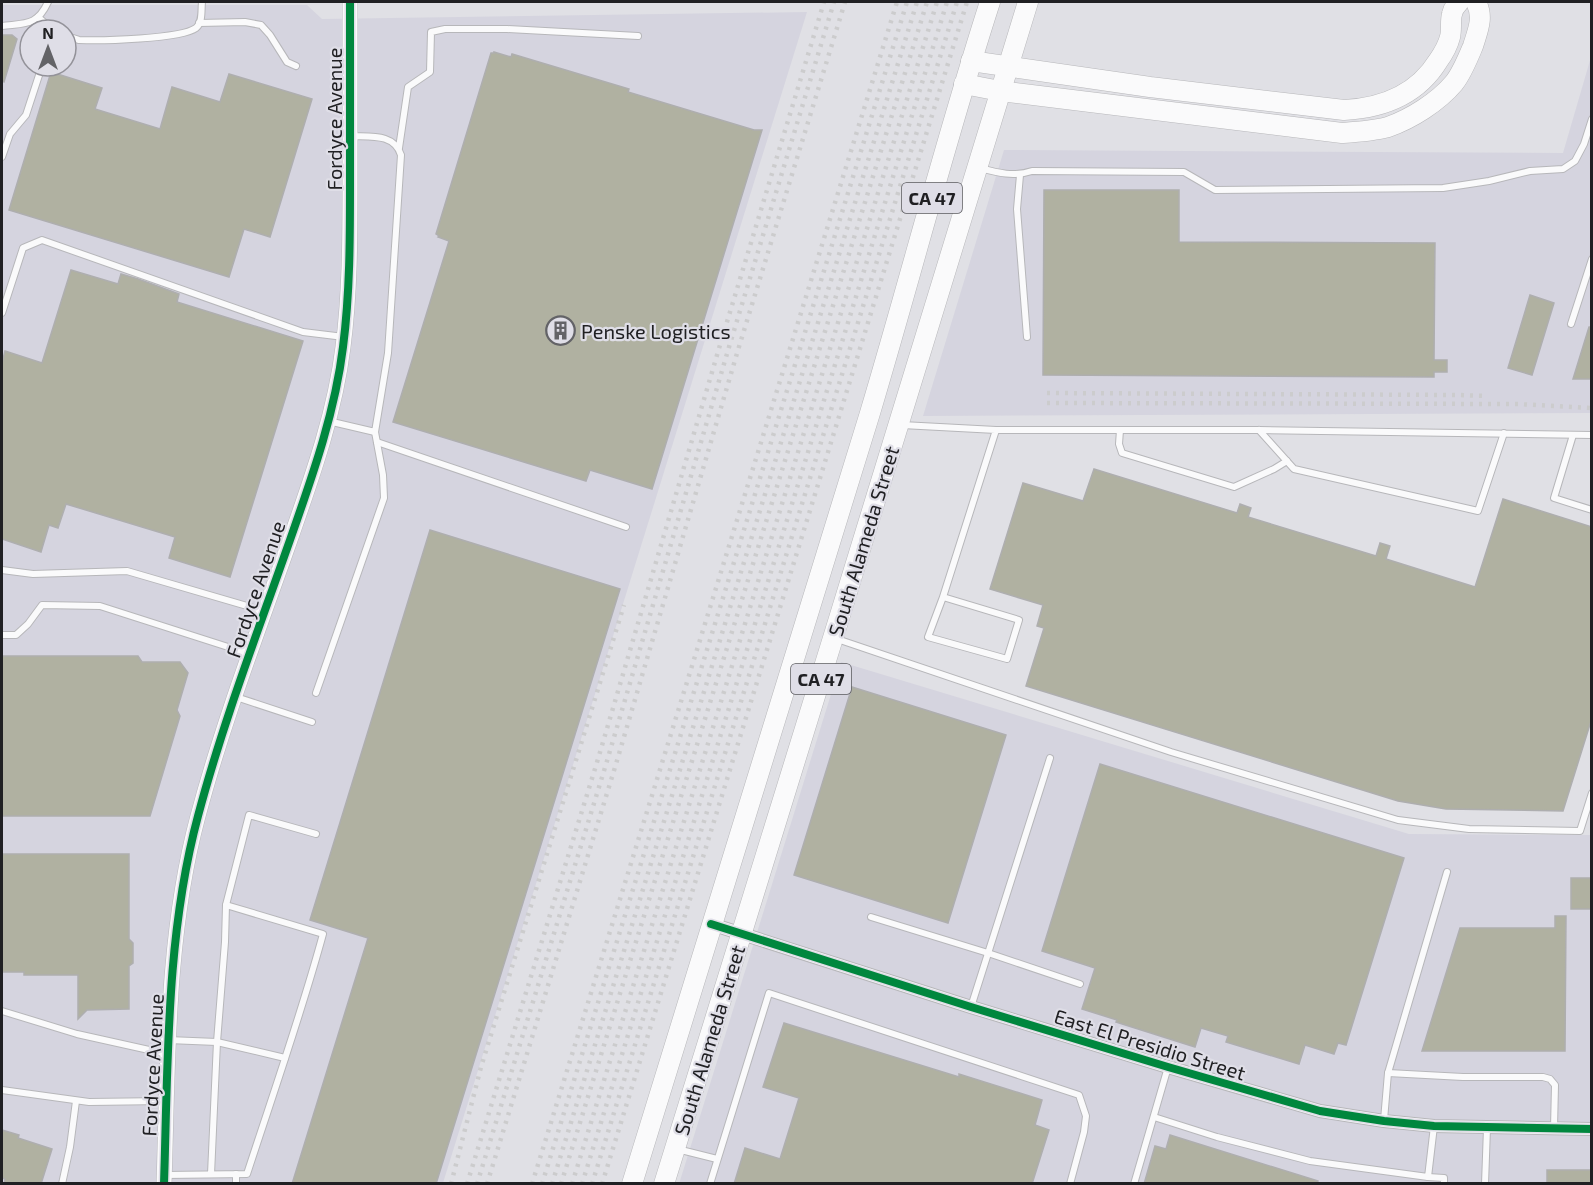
<svg xmlns="http://www.w3.org/2000/svg" width="1593" height="1185" font-family="'Exo 2',sans-serif">
	<style>
		.built { fill: #d5d4df; fill-rule: evenodd }
		.building { fill: #b0b1a1; stroke: #aeaeaf; stroke-width: 1.5 }
		.lines { fill: none; stroke-linecap: round; stroke-linejoin: round }
		.service-casing { stroke: #b7b7ba; stroke-width: 8 }
		.minor-casing { stroke: #b7b7ba; stroke-width: 14 }
		.tertiary-casing { stroke: #b7b7ba; stroke-width: 16 }
		.primary-casing { stroke: #b7b7ba; stroke-width: 21 }
		.service { stroke: #fafafb; stroke-width: 6 }
		.minor { stroke: #fafafb; stroke-width: 12 }
		.tertiary { stroke: #fafafb; stroke-width: 15 }
		.primary { stroke: #fafafb; stroke-width: 20 }
		.rail { stroke: #cccccd; stroke-width: 4.5; stroke-dasharray: 3 6; stroke-linecap: butt }
		.cycleway-casing { stroke: #dfdee7; stroke-width: 11 }
		.cycleway { stroke: #00873e; stroke-width: 8 }
		.labels { text-anchor: middle; dominant-baseline: central; stroke-width: 4.5; stroke-linejoin: round; paint-order: stroke }
		.shield { fill: #dfdee7; stroke: #59595e; stroke-width: 1.5 }
		.shield-label { font-size: 18px; font-weight: bold; fill: #202023 }
		.street-label { font-size: 20px; fill: #202023; stroke: #dfdee7 }
		.poi-label { font-size: 20px; fill: #202023; stroke: #dfdee7; text-anchor: start }
	</style>
	<rect width="100%" height="100%" fill="#e0e0e5"/>
	<g class="built">
		<path d="M2 5H307L322 19 807 12 443 1183H2ZM30 30H66V66H30Z"/>
		<polygon points="1591,57 1591,413 923,416 1004,150 1563,153"/>
		<polygon points="841,662 1409,834 1591,835 1591,1183 679,1184"/>
	</g>
	<g class="building">
		<polygon points="2,35 12,35 17,39 4,82 2,81"/>
		<polygon points="494,52 511,57 512,54 629,89 628,92 754,130 762,130 652,489 590,470 586,481 393,422 449,241 438,237 439,236 436,234 491,53 494,53"/>
		<polygon points="51,72 102,88 95,109 160,129 172,87 220,102 229,74 312,99 270,237 244,229 229,277 9,210"/>
		<polygon points="1044,190 1179,190 1179,242 1435,243 1434,360 1447,360 1447,372 1434,372 1434,377 1043,375"/>
		<polygon points="71,270 118,284 121,274 138,279 179,294 177,302 303,341 230,577 169,558 175,537 66,504 58,528 49,525 41,552 2,539 2,363 5,351 42,363"/>
		<polygon points="1530,295 1554,303 1532,375 1508,368"/>
		<polygon points="1589,327 1592,327 1592,379 1573,379"/>
		<polygon points="1094,469 1237,513 1240,504 1251,508 1248,517 1376,556 1380,543 1390,546 1386,559 1475,587 1503,499 1592,527 1592,718 1563,811 1446,809 1398,801 1026,686 1044,628 1037,626 1043,605 990,589 1023,483 1083,501"/>
		<polygon points="430,530 620,589 436,1184 292,1184 368,938 310,920"/>
		<polygon points="2,656 138,656 142,662 180,662 188,673 177,710 180,716 150,816 2,816"/>
		<polygon points="852,687 1006,735 948,923 794,875"/>
		<polygon points="1100,764 1404,858 1346,1045 1338,1043 1334,1054 1305,1045 1299,1064 1226,1042 1228,1036 1201,1028 1195,1047 1116,1022 1117,1020 1082,1009 1095,968 1042,951"/>
		<polygon points="2,854 129,854 129,939 133,943 133,963 129,966 129,1009 87,1010 78,1019 78,975 24,975 24,972 2,972"/>
		<rect x="1571" y="878" width="21" height="31"/>
		<polygon points="1555,916 1566,916 1565,1051 1422,1051 1460,928 1555,928"/>
		<polygon points="784,1023 959,1077 959,1074 1042,1100 1035,1125 1049,1130 1032,1184 734,1184 745,1148 780,1159 799,1098 763,1087"/>
		<polygon points="2,1130 19,1135 18,1138 52,1149 41,1184 4,1184 5,1179 2,1178"/>
		<polygon points="1170,1135 1318,1181 1317,1184 1144,1184 1155,1146 1166,1149"/>
		<rect x="1547" y="1170" width="45" height="14"/>
	</g>
	<g class="lines">
		<defs>
			<g id="service">
				<polyline points="38,17 53,30"/>
				<polyline points="199,23 245,22 261,25 270,35 287,62 296,66"/>
				<path d="M2 26C26 23 37 26 48 2"/>
				<path d="M66 35C70 37 75 39 79 40 100 41 181 39 196 28 203 22 201 10 202 2"/>
				<polyline points="399,148 408,87 430,72 431,32 445,29 507,29 638,36"/>
				<polyline points="2,157 10,134 26,115 42,66"/>
				<path d="M980 168C998 173 1014 177 1032 171L1184 172 1215 190 1443 188 1489 181 1530 171 1563 169 1575 161 1584 144 1592 119"/>
				<polyline points="1020,175 1017,209 1027,337"/>
				<polyline points="2,313 23,248 42,240 303,332 344,337"/>
				<polyline points="1571,324 1592,259"/>
				<path d="M328 421 375 432 388 353 401 155C394 133 370 137 351 136"/>
				<polyline points="902,425 996,430 943,597 1019,620 1007,659 928,637 943,597"/>
				<polyline points="996,430 1259,430 1592,435"/>
				<polyline points="1120,430 1119,444 1122,453 1234,487 1274,469 1287,461"/>
				<polyline points="1259,430 1294,469 1478,511 1504,433"/>
				<polyline points="1573,435 1554,498 1592,510"/>
				<polyline points="377,442 626,527"/>
				<polyline points="2,570 33,574 127,571 264,611"/>
				<polyline points="2,635 16,635 28,624 42,605 100,606 250,654"/>
				<polyline points="837,639 1171,752 1398,820 1469,829 1580,831 1592,793"/>
				<polyline points="316,693 384,498 383,475 375,432"/>
				<polyline points="236,697 312,722"/>
				<polyline points="226,905 249,815 316,834"/>
				<polyline points="871,917 988,953 1080,984"/>
				<polyline points="971,1007 1050,758"/>
				<polyline points="2,1011 77,1034 167,1054"/>
				<polyline points="168,1040 217,1042 285,1058"/>
				<polyline points="1388,1073 1463,1077 1543,1077 1550,1079 1555,1085 1554,1128"/>
				<polyline points="2,1090 89,1102 165,1101"/>
				<polyline points="1154,1117 1217,1137 1310,1161 1428,1177 1434,1126"/>
				<polyline points="1384,1120 1388,1073 1447,872"/>
				<polyline points="677,1149 717,1159"/>
				<polyline points="236,1174 236,1184"/>
				<path d="M165 1175 247 1174C273 1094 301 1015 323 934L226 905 225 942 217 1042 211 1174"/>
				<polyline points="1428,1177 1444,1178 1444,1184"/>
				<polyline points="62,1184 70,1147 76,1101"/>
				<polyline points="710,1184 769,993 1079,1095 1086,1116 1084,1132 1070,1184"/>
				<polyline points="1134,1184 1168,1067"/>
				<polyline points="1485,1184 1487,1128"/>
			</g>
			<polyline id="minor" points="711,924 971,1007 1168,1067 1320,1111 1384,1121 1434,1126 1592,1129"/>
			<path id="tertiary" d="M164 1184C168 1061 166 935 198 816 223 722 258 631 290 540 312 477 335 413 343 347 350 293 350 238 350 184 350 123 350 62 350 2"/>
			<g id="primary">
				<path d="M971 61 1150 87 1344 110C1382 108 1417 95 1438 61 1443 54 1448 45 1450 37 1452 29 1450 21 1452 14 1453 9 1456 5 1459 2"/>
				<path d="M964 84 1000 91 1342 133C1357 132 1373 131 1388 127 1411 119 1438 102 1454 83 1462 73 1468 58 1473 46 1478 30 1484 17 1476 2"/>
				<path d="M632 1184 870 413C911 276 946 138 990 2"/>
				<polyline points="664,1184 833,638 1028,2"/>
			</g>
		</defs>
		<use href="#service" class="service-casing"/>
		<use href="#minor" class="minor-casing"/>
		<use href="#tertiary" class="tertiary-casing"/>
		<use href="#primary" class="primary-casing"/>
		<use href="#service" class="service"/>
		<use href="#minor" class="minor"/>
		<use href="#tertiary" class="tertiary"/>
		<use href="#primary" class="primary"/>
		<g class="rail">
			<polyline points="1047,393 1458,395 1487,396"/>
			<polyline points="1047,403 1517,404 1592,408"/>
			<polyline points="451,1184 481,1067 624,605"/>
			<polyline points="467,1184 598,759 720,345 824,2"/>
			<polyline points="477,1184 607,761 729,347 834,2"/>
			<polyline points="487,1184 616,764 738,350 845,2"/>
			<polyline points="532,1184 897,2"/>
			<polyline points="542,1184 907,2"/>
			<polyline points="552,1184 917,2"/>
			<polyline points="561,1184 927,2"/>
			<polyline points="572,1184 937,2"/>
			<polyline points="582,1184 947,2"/>
			<polyline points="592,1184 957,2"/>
			<polyline points="602,1184 967,2"/>
		</g>
		<defs>
			<g id="cycleway">
				<polyline points="711,924 971,1007 1168,1067 1320,1111 1384,1121 1434,1126 1592,1129"/>
				<path d="M164 1184C168 1061 166 935 198 816 223 722 258 631 290 540 312 477 335 413 343 347 350 293 350 238 350 184 350 123 350 62 350 2"/>
			</g>
		</defs>
		<use href="#cycleway" class="cycleway-casing"/>
		<use href="#cycleway" class="cycleway"/>
	</g>
	<defs>
		<symbol id="building-ring" viewBox="-11 -11 22 22"><circle r="9.5" fill="#dfdee7" stroke="#636367" stroke-width="1.5"/><path d="M-4-6H4V6H1V3H-1V6H-4ZM-2.5-4.3h1.7v1.8h-1.7ZM.8-4.3h1.7v1.8H.8ZM-2.5-1h1.7V.8h-1.7ZM.8-1h1.7V.8H.8Z" fill="#636367"/></symbol>
	</defs>
	<g fill-rule="evenodd">
		<use href="#building-ring" x="544" y="314" width="33" height="33"/>
	</g>
	<g class="labels">
		<g class="shield">
			<rect x="902" y="183" width="60" height="30" rx="4.5"/>
			<rect x="791" y="664" width="60" height="30" rx="4.5"/>
		</g>
		<g class="shield-label">
			<text x="932" y="198">CA 47</text>
			<text x="821" y="679">CA 47</text>
		</g>
		<g class="street-label">
			<text transform="translate(334 119) rotate(-90)">Fordyce Avenue</text>
			<text transform="translate(863 541) rotate(-73)">South Alameda Street</text>
			<text transform="translate(255 589) rotate(-71)">Fordyce Avenue</text>
			<text transform="translate(709 1040) rotate(-73)">South Alameda Street</text>
			<text transform="translate(1150 1044) rotate(17)">East El Presidio Street</text>
			<text transform="translate(152 1065) rotate(-87)">Fordyce Avenue</text>
		</g>
		<g class="poi-label">
			<text x="581" y="331">Penske Logistics</text>
		</g>
	</g>
	<rect width="1593" height="1185" fill="none" stroke="#202023" stroke-width="6"/>
	<g transform="translate(48 48)"><circle r="28" fill="#dfdee7" stroke="#939299" stroke-width="1.5"/>
	<path d="M0-4.5L10 22L0 15L-10 22Z" fill="#636367"/>
	<text y="-9" font-size="16" font-weight="bold" text-anchor="middle" fill="#202023">N</text>
	</g>
</svg>
